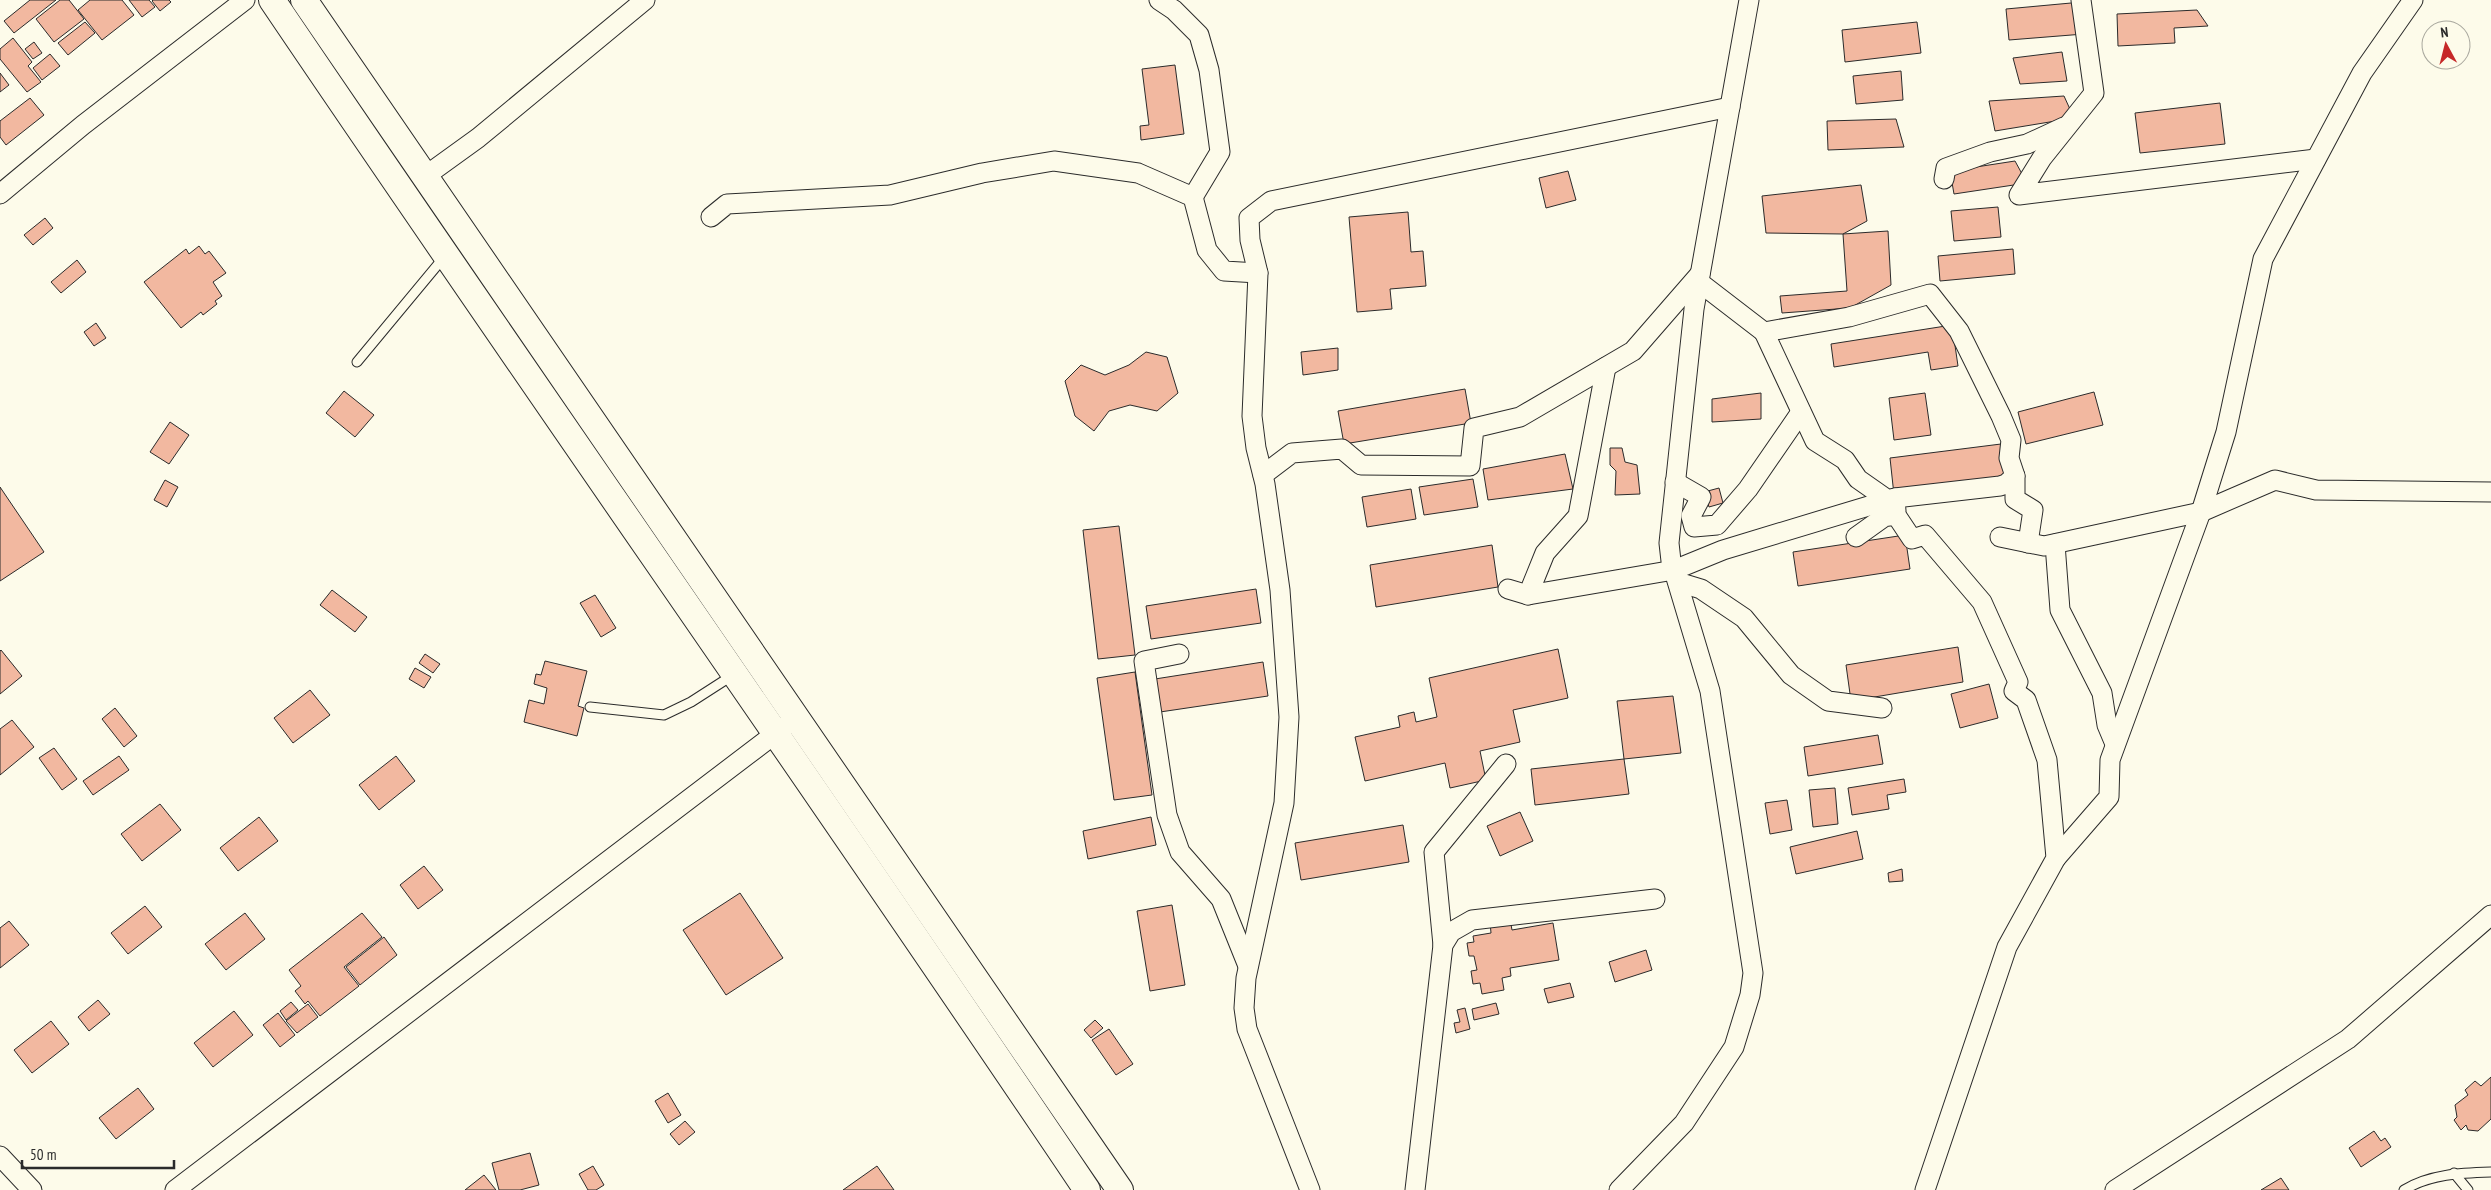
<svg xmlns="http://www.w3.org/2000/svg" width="2491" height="1190" font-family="'PT Sans Narrow',sans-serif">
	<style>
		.building { fill: #f2b8a0; stroke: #2b2b2b }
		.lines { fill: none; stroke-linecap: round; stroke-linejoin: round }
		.service-casing { stroke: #2b2b2b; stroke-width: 11 }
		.minor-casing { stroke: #2b2b2b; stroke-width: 21 }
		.secondary-casing { stroke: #2b2b2b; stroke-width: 28 }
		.service { stroke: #fdfbea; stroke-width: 9 }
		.minor { stroke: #fdfbea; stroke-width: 19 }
		.secondary { stroke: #fdfbea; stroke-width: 26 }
	</style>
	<rect width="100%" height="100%" fill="#fdfbea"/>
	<g class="building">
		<polygon points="30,0 56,0 14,33 4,21"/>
		<polygon points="60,0 69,0 84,19 54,42 36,19"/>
		<polygon points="90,0 122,0 134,15 102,40 78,10"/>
		<polygon points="129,0 149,0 155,7 142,17"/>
		<polygon points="153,0 169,0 171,2 160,11 152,1"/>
		<polygon points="2082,2 2084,34 2009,40 2006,9"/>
		<polygon points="2197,10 2208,26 2174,28 2175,43 2118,46 2117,14"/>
		<polygon points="85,22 95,33 68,55 58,43"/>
		<polygon points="1917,22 1921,53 1845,62 1842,30"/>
		<polygon points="13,38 32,62 28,66 41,82 27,92 0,59 0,49"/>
		<polygon points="34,42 42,53 33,59 25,49"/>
		<polygon points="2062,52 2067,81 2020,84 2013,58"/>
		<polygon points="50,54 60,66 42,80 33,68"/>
		<polygon points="1175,65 1184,134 1141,140 1140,126 1149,125 1142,69"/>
		<polygon points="1901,71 1903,100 1856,104 1853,76"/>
		<polygon points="0,73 9,85 0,92"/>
		<polygon points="2064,96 2074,118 1995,131 1989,101"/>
		<polygon points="30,98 44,115 6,145 0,137 0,121"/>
		<polygon points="2220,103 2225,144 2140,153 2135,113"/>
		<polygon points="1896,119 1904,147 1828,150 1827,121"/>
		<polygon points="2015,161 2027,183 1954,194 1950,171"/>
		<polygon points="1568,171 1576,200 1546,208 1539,178"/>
		<polygon points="1861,185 1867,221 1843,234 1766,233 1762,196"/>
		<polygon points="1998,207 2001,237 1954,241 1951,211"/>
		<polygon points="1408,212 1411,252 1423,251 1426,286 1390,289 1392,309 1357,312 1349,217"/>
		<polygon points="45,218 53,228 33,245 24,235"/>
		<polygon points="1888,231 1891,285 1850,308 1782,313 1780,296 1847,291 1843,234"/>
		<polygon points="199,246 205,254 209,251 226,273 213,282 222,296 215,301 217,304 203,315 201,312 181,328 144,282 186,249 189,254"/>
		<polygon points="2013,249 2015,274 1940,281 1938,256"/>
		<polygon points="77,260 86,272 61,293 51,282"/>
		<polygon points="96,323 106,338 94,346 84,332"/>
		<polygon points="1952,325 1958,366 1931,370 1928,352 1834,367 1831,344"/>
		<polygon points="1338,348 1338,370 1303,375 1301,352"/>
		<polygon points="1146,352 1167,357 1178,393 1157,411 1130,405 1109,411 1094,431 1075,416 1065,381 1081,365 1105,375 1129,365"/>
		<polygon points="1465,389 1471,423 1344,444 1338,411"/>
		<polygon points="344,391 374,415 355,437 326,413"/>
		<polygon points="2094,392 2103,425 2026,444 2018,412"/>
		<polygon points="1761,393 1761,419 1712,422 1712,399"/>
		<polygon points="1925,393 1931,435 1894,440 1889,398"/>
		<polygon points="170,422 189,435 169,464 150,452"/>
		<polygon points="2001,444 2005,481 1894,495 1890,458"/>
		<polygon points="1610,448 1622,448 1625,462 1637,465 1640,494 1615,495 1616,471 1610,465"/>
		<polygon points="1565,454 1573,489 1488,500 1483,469"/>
		<polygon points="1473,479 1478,507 1424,515 1419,487"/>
		<polygon points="165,480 178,487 167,507 154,500"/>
		<polygon points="0,487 44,552 0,581"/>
		<polygon points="1719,488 1723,503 1709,507 1704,492"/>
		<polygon points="1411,489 1416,519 1367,527 1362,497"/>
		<polygon points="1119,526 1135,655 1098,659 1083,530"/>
		<polygon points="1905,535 1910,569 1798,586 1793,552"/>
		<polygon points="1492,545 1498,587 1376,607 1370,565"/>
		<polygon points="1256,589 1261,623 1151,639 1146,606"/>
		<polygon points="332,590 367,617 355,632 320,605"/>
		<polygon points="595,595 616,628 601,637 580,603"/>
		<polygon points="1958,647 1963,682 1851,701 1846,665"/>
		<polygon points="1558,649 1568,698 1513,710 1520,742 1480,751 1486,780 1450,788 1445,763 1365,781 1355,737 1400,727 1398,716 1414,712 1416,722 1437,717 1429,678"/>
		<polygon points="1,650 22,676 0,694 0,651"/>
		<polygon points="425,654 440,664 433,673 419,663"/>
		<polygon points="545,661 587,671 578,706 584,708 577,736 524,722 529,700 544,704 547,688 534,684 536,674 541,675"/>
		<polygon points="1263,662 1268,696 1160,712 1155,679"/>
		<polygon points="415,668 431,677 424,688 409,679"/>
		<polygon points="1135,672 1152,795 1114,800 1097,678"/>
		<polygon points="1989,684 1998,718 1960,728 1951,694"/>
		<polygon points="310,690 330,715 293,743 274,718"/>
		<polygon points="1673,696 1681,753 1624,759 1617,701"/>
		<polygon points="115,708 137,736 124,747 102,719"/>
		<polygon points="12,720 34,747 0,775 0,729"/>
		<polygon points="1878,735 1883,764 1808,776 1804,747"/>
		<polygon points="54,748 77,779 62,790 39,758"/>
		<polygon points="119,756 129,770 93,795 83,781"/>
		<polygon points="396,756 415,781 379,810 359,785"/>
		<polygon points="1624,759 1629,794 1535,805 1531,769"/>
		<polygon points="1904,779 1906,792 1887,795 1889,809 1852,815 1848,788"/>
		<polygon points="1835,788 1838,824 1813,827 1809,790"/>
		<polygon points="1787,800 1792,830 1770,834 1765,803"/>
		<polygon points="160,804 181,830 142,861 121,834"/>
		<polygon points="1520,812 1533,841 1500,856 1487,826"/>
		<polygon points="259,817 278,841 238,871 220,848"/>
		<polygon points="1151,817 1156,845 1088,859 1083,831"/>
		<polygon points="1403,825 1409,862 1301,880 1295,843"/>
		<polygon points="1857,831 1863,859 1796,874 1790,847"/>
		<polygon points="424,866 443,890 418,909 400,885"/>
		<polygon points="1902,869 1903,881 1889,882 1888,873"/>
		<polygon points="740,893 783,958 726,995 683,930"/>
		<polygon points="1172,905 1185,985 1150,991 1137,911"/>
		<polygon points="145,906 162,927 128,954 111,933"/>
		<polygon points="245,913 265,939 226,970 205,944"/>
		<polygon points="362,913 382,937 344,967 359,986 320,1016 308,1001 305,1004 295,991 301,986 289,970"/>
		<polygon points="1510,919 1512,930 1553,923 1559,960 1510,968 1511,976 1502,978 1504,990 1482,994 1480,983 1473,984 1471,971 1477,970 1474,956 1469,956 1467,943 1474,942 1473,936 1491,933 1490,922"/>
		<polygon points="9,921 29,945 0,968 0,928"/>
		<polygon points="384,937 397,955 360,985 346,967"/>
		<polygon points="1646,950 1652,970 1615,982 1609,962"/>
		<polygon points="1570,983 1574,997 1548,1003 1544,989"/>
		<polygon points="98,1000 110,1014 89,1031 78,1017"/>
		<polygon points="291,1002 298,1010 286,1020 280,1011"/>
		<polygon points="1496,1003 1499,1014 1474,1020 1472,1009"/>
		<polygon points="308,1004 318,1017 297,1033 286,1021"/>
		<polygon points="1465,1008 1470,1029 1456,1033 1454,1023 1460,1022 1457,1010"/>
		<polygon points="234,1011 253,1035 213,1067 194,1043"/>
		<polygon points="278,1013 295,1035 280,1047 263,1025"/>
		<polygon points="1095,1020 1103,1028 1091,1038 1084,1030"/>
		<polygon points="51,1021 69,1044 32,1073 14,1050"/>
		<polygon points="1109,1029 1133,1064 1116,1075 1092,1040"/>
		<polygon points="2491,1077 2491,1119 2478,1131 2468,1130 2466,1125 2461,1130 2454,1120 2457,1117 2455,1105 2468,1095 2465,1090 2475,1081 2481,1086"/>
		<polygon points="138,1088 154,1109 116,1139 99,1118"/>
		<polygon points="668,1093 681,1115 668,1123 655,1101"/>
		<polygon points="685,1121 695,1132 679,1145 670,1134"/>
		<polygon points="2374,1131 2381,1141 2385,1138 2391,1147 2361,1167 2349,1148"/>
		<polygon points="530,1153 539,1185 520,1190 499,1190 492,1163"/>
		<polygon points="593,1166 604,1185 596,1190 588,1190 579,1174"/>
		<polygon points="877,1166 894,1190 843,1190"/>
		<polygon points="484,1175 496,1190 465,1190"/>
		<polygon points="2281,1178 2289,1190 2261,1190"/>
	</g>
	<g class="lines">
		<defs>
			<g id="service">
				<polyline points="357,362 445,256"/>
				<polyline points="590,707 664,715 691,702 733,675"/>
				<polyline points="2454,1173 2468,1190"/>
				<path d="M2404 1190C2430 1174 2461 1173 2491 1172"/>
			</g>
			<g id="minor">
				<polyline points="1159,0 1174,10 1199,35 1209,70 1220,152 1193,197"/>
				<polyline points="2081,0 2094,93 2042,158 2019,195 2316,159"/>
				<polyline points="424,177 478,138 645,0"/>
				<polyline points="1944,179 1946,168 1990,152 2027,144 2064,127"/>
				<polyline points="0,194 83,125 245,0"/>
				<polyline points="711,217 727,204 890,195 982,173 1054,161 1138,173 1193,197 1207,250 1224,271 1258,273"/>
				<polyline points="1699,282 1764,332 1849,317 1930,294 1959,331 2001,416 2011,440 2009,458 2015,476 2015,499 2033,510 2028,543"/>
				<polyline points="1764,332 1815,441 1845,460 1858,479 1888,500"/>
				<polyline points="1263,475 1292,453 1342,449 1361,465 1470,466 1474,428 1520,417 1633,351 1700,274"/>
				<polyline points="1675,482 1701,497 1691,516 1694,527 1717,525 1748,489 1801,412"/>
				<polyline points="1896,511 1895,498 2000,486 2006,484 2015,476"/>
				<polyline points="1856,537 1884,517 1896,515 1912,539 1925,535 1982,602 2018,682 2014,691 2026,700 2047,760 2056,858 2007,947 1925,1190"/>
				<polyline points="2000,537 2044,546 2201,512 2275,480 2316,490 2491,492"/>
				<polyline points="2055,544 2060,610 2102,693 2107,725 2115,744"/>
				<polyline points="1678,582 1701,589 1744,618 1791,675 1828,701 1882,708"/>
				<polyline points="1508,589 1528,595 1545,553 1578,516 1606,367"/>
				<polyline points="1528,595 1674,570 1723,550 1895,498"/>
				<polyline points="1179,654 1144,661 1167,815 1180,852 1221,899 1248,966"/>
				<polyline points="2056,858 2109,797 2110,760 2201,512 2226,432 2263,259 2362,73 2413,0"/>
				<polyline points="1443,945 1434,852 1506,764"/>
				<polyline points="0,1156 32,1190"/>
				<polyline points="175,1190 784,727"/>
				<polyline points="1310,1190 1247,1029 1244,1008 1246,978 1284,803 1289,717 1280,590 1265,484 1256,448 1252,416 1258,273 1250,240 1249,218 1271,201 1730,107"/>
				<polyline points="1415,1190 1443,945 1451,932 1472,920 1655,899"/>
				<polyline points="1619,1190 1684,1123 1734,1047 1750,995 1753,973 1710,691 1671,561 1669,543 1694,309 1749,0"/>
				<polyline points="2115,1190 2348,1039 2491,915"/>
			</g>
			<g id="secondary">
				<path d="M272 0C541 398 819 791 1087 1190"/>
				<polyline points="304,0 1120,1190"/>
			</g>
		</defs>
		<use href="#service" class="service-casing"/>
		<use href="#minor" class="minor-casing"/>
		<use href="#secondary" class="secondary-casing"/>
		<use href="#service" class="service"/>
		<use href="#minor" class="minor"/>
		<use href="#secondary" class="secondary"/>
	</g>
	<g transform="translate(2446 45) rotate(353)"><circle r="24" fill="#fdfbea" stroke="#a9a89e"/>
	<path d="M0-4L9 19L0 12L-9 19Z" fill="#c62828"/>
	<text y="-8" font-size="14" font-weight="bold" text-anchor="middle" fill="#2b2b2b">N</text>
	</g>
	<path d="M22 1160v8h152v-8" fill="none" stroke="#2b2b2b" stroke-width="2.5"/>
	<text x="30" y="1160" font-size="15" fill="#2b2b2b" stroke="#fdfbea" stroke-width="4" paint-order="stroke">50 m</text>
</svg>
